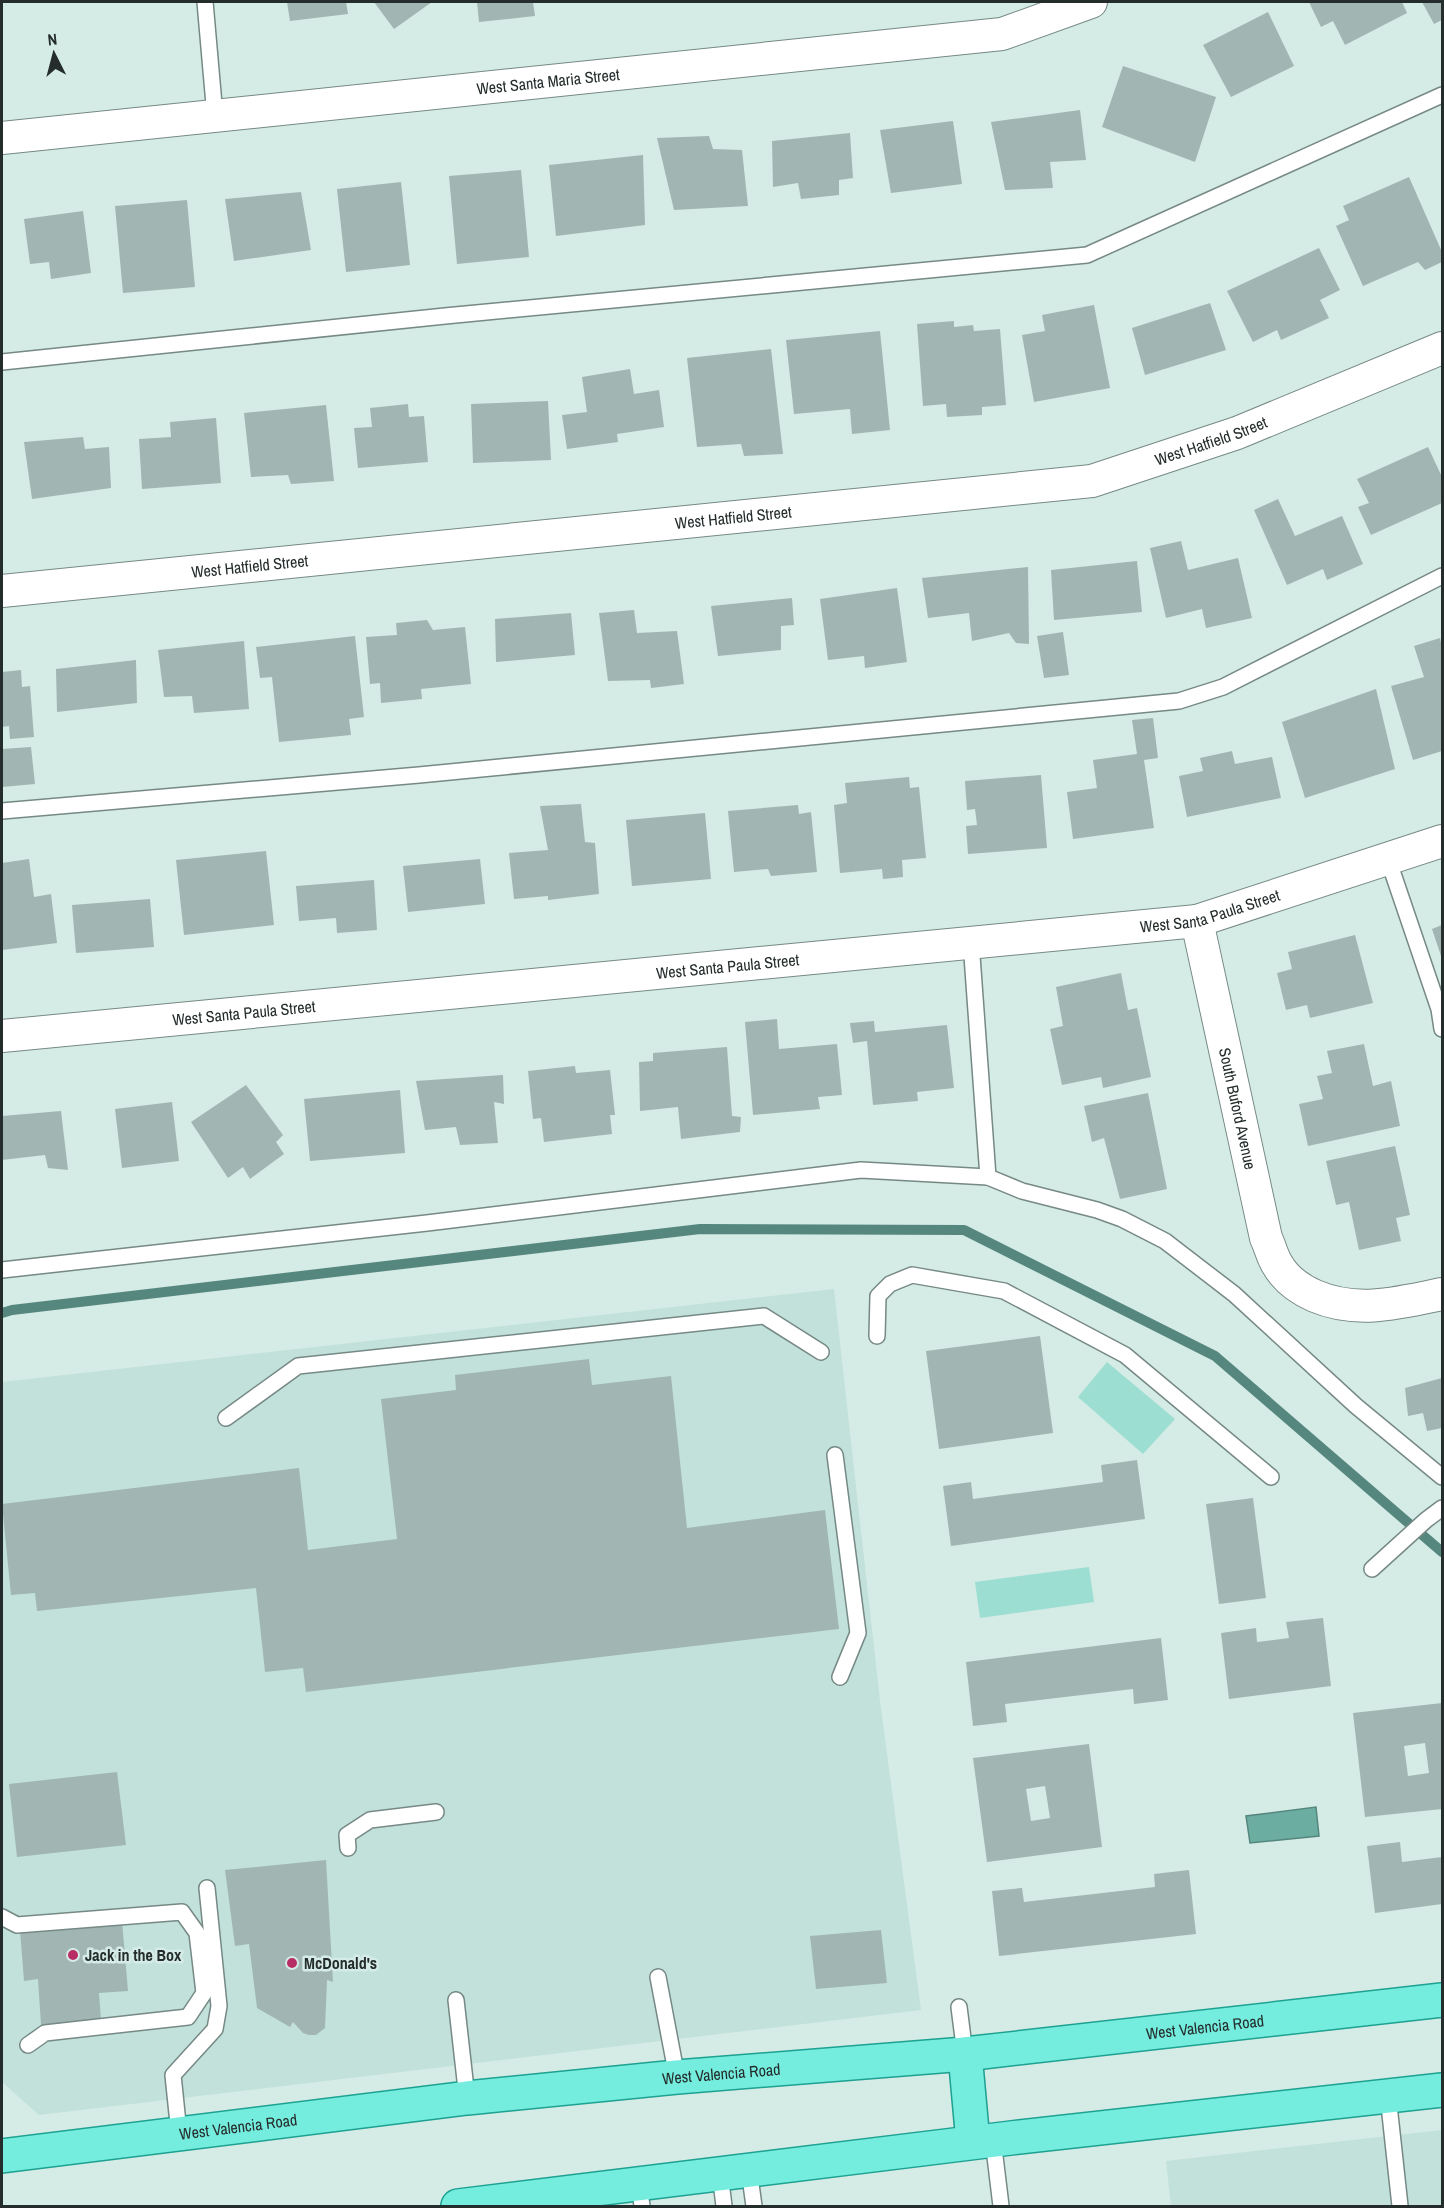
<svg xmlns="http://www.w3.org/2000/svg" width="1444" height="2208" font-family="'Archivo Narrow',sans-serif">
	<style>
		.built { fill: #c2e1db }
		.green { fill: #9dded2 }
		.water { fill: #6bada1; stroke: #56877e; stroke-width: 1.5 }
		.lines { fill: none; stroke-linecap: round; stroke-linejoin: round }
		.stream { stroke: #56877e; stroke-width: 10 }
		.building { fill: #a1b6b2; fill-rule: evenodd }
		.service-casing { stroke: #768985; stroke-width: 18 }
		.minor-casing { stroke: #768985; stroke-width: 34 }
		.primary-casing { stroke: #1da191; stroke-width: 36 }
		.service { stroke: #fff; stroke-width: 15 }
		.minor { stroke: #fff; stroke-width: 32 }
		.primary { stroke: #74ecde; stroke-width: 33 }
		.poi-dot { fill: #b82d65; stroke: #d5ebe6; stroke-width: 2 }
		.labels { text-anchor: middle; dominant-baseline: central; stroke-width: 5; stroke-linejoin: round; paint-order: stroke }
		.street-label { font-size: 16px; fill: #252d2c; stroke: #d5ebe6 }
		.poi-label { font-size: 16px; font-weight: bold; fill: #252d2c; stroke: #d5ebe6; text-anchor: start }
	</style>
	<rect width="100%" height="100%" fill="#d5ebe6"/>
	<g class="built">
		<polygon points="834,1289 880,1701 921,2010 39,2115 2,2082 2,1382"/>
		<polygon points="1442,2130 1442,2206 1171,2206 1166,2161"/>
	</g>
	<g class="green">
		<polygon points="1107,1362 1175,1419 1143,1454 1078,1397"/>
		<polygon points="1089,1567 1094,1602 980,1618 975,1582"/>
	</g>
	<polygon class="water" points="1316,1807 1319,1836 1250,1843 1246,1816"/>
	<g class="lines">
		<polyline class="stream" points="2,1313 12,1310 700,1229 964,1230 1215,1356 1442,1552"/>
	</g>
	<g class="building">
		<polygon points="287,2 346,2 348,14 290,21"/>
		<polygon points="374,2 432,2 394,29"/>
		<polygon points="477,2 533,2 535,16 479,22"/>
		<polygon points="1309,2 1402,2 1407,13 1345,45 1333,21 1321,27"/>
		<polygon points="1422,2 1442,2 1442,20 1434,24"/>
		<polygon points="1268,12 1294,66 1231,97 1203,45"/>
		<polygon points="1123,66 1216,97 1195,162 1102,127"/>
		<polygon points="1080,110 1086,160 1050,162 1053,188 1005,190 991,122"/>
		<polygon points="953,121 962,184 891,193 880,130"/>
		<polygon points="850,133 853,178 839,180 839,195 801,199 798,183 773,187 772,141"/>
		<polygon points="709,136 713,149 742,150 748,206 674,210 657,138"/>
		<polygon points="643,155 645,225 556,236 549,165"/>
		<polygon points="521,170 529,257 457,264 449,176"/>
		<polygon points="1409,177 1442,252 1442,262 1425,270 1418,262 1363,286 1336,226 1349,220 1343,206"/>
		<polygon points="401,182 410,265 346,272 337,189"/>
		<polygon points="301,192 311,250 234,261 225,199"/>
		<polygon points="187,200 195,287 123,293 115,206"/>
		<polygon points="83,211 91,273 51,279 49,262 30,264 24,219"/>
		<polygon points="1319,248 1340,290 1320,300 1329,318 1281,340 1277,330 1253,342 1227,291"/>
		<polygon points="1210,303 1226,350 1145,375 1132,328"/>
		<polygon points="1094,305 1110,388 1034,402 1022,335 1045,331 1042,315"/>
		<polygon points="954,321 954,327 973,325 974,331 1000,329 1006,405 982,407 982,415 947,417 946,404 923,406 917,324"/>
		<polygon points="880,331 890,430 852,434 850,409 794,414 786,340"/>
		<polygon points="771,349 783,454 744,456 741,444 697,447 687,358"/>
		<polygon points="630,369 634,394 659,390 664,427 617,434 618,442 567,449 562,415 587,412 582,377"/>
		<polygon points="548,401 551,460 473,463 471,404"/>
		<polygon points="408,404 409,417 424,416 428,462 358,468 354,428 372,427 370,408"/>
		<polygon points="326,405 334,481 291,484 288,475 251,477 244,413"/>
		<polygon points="216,418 221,483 142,489 139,439 171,437 170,422"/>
		<polygon points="83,437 85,449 109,447 111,488 32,499 24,442"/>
		<polygon points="1428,447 1442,477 1442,503 1371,535 1358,507 1369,503 1357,479"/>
		<polygon points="1278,499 1295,536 1342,516 1363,564 1327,580 1323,569 1287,585 1254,510"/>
		<polygon points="1181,541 1188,570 1238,558 1252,618 1206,628 1202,609 1166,618 1150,548"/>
		<polygon points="1137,561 1142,612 1054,620 1051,570"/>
		<polygon points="1028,567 1029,644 1016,643 1009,633 972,641 969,613 928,618 922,578"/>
		<polygon points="897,588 907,662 865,668 864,656 828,660 820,599"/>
		<polygon points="792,598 794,625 781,626 781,650 718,656 711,606"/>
		<polygon points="634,610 637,633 677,631 684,684 651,688 650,680 608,681 599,613"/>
		<polygon points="571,613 575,655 496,662 495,619"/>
		<polygon points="427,620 433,630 465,627 471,684 421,689 422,699 381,703 380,683 370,684 366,637 397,635 396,623"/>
		<polygon points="1063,632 1069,675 1044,678 1037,636"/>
		<polygon points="355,636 364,717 349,719 351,735 279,742 272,677 260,678 256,647"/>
		<polygon points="1440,638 1442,647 1442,751 1413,760 1391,686 1424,677 1414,646"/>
		<polygon points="244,641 249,709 194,713 192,696 164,697 158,650"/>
		<polygon points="136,660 137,703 57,712 56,669"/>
		<polygon points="21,670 22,687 30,686 34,737 10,739 9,726 2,727 2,672"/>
		<polygon points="1376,689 1395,769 1305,798 1282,722"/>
		<polygon points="1153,718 1158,758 1144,760 1154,828 1073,839 1067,792 1097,788 1093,760 1137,754 1132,720"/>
		<polygon points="31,747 35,784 2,787 2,749"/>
		<polygon points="1232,751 1235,764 1272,757 1281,798 1187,817 1179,776 1203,771 1200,758"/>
		<polygon points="1041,775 1047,848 968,854 966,826 977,825 975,809 967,810 965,781"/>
		<polygon points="909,777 910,788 919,787 926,858 902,860 903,877 883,879 882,869 840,873 834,805 847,803 845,783"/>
		<polygon points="581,804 585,842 595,843 599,894 548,900 548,896 514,899 509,853 548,850 540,806"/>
		<polygon points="798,805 799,814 811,812 817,872 771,876 768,869 734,872 728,811"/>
		<polygon points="705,813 711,879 632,886 626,820"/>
		<polygon points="266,851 274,925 184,935 176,860"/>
		<polygon points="29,859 34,897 51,894 57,943 2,950 2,863"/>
		<polygon points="480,859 485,904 408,912 403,866"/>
		<polygon points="374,880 377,930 337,933 336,918 299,921 296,886"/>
		<polygon points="150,899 154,947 76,953 72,905"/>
		<polygon points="1442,925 1442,959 1432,929"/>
		<polygon points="1355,935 1373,1003 1310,1018 1307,1005 1286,1010 1277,973 1292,969 1288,952"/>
		<polygon points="1121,973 1128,1010 1137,1008 1151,1077 1103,1088 1101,1077 1062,1085 1050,1029 1063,1026 1056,987"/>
		<polygon points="777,1019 779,1049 837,1044 842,1095 818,1097 820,1109 753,1115 745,1022"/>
		<polygon points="874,1021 875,1032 947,1025 954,1088 917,1092 918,1101 873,1105 867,1041 853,1043 850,1023"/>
		<polygon points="1364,1044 1373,1086 1391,1081 1400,1126 1308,1146 1299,1104 1323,1099 1317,1076 1332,1073 1327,1051"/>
		<polygon points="727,1047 732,1116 741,1117 740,1132 681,1139 678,1107 640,1111 639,1062 653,1061 653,1053"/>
		<polygon points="575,1066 576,1073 610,1070 615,1115 610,1115 612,1134 544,1142 541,1118 533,1119 528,1071"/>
		<polygon points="503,1075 504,1104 494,1102 498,1143 460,1145 456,1127 425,1130 416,1081"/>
		<polygon points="246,1085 283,1135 276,1142 284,1154 250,1179 243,1167 228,1178 191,1122"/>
		<polygon points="400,1090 405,1153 310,1161 304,1099"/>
		<polygon points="1148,1093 1167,1189 1120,1199 1104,1138 1092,1142 1084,1106"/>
		<polygon points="172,1102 179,1161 122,1168 115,1109"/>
		<polygon points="61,1111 68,1170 48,1168 45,1155 2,1160 2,1116"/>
		<polygon points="1395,1146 1410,1215 1396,1218 1401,1241 1359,1250 1349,1202 1336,1205 1326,1161"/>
		<polygon points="1040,1336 1053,1433 939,1449 926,1351"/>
		<polygon points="589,1359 592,1385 671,1376 687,1528 825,1510 839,1629 306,1692 303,1668 265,1672 256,1588 37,1611 35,1593 11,1595 2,1504 299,1468 308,1550 397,1539 381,1399 456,1390 455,1375"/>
		<polygon points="1442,1378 1442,1428 1427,1431 1423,1413 1408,1416 1405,1388"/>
		<polygon points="1137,1460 1145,1519 951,1546 943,1486 971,1482 973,1499 1103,1482 1101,1465"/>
		<polygon points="1253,1498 1266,1598 1219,1604 1206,1504"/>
		<polygon points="1323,1618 1331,1686 1229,1699 1221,1633 1256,1628 1257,1642 1289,1638 1286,1622"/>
		<polygon points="1161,1638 1168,1700 1134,1704 1133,1689 1005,1704 1007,1722 973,1726 966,1662"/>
		<path d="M1442 1703V1809L1365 1817 1353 1713ZM1425 1743 1429 1773 1408 1776 1404 1746Z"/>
		<path d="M1089 1744 1102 1847 987 1862 973 1758ZM1045 1786 1050 1818 1031 1821 1026 1789Z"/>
		<polygon points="117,1772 126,1845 17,1857 9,1784"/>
		<polygon points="1400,1842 1402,1862 1442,1857 1442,1904 1375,1913 1367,1846"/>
		<polygon points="326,1860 333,1982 327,1980 325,2028 316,2035 309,2035 303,2033 293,2022 290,2027 257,2008 249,1944 235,1946 225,1870"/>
		<polygon points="1189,1870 1196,1934 999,1956 992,1891 1022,1888 1024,1902 1155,1887 1154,1874"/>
		<polygon points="122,1921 128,1991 99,1993 101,2020 41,2025 38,1979 24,1981 20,1930"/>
		<polygon points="881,1930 887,1983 816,1989 810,1936"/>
	</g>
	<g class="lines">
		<defs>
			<g id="service">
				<polyline points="205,2 215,116"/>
				<polyline points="2,362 445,316 1087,255 1442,95"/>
				<polyline points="2,811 419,775 1179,701 1223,687 1442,576"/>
				<polyline points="1388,859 1439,1009 1442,1029"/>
				<polyline points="971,942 988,1177 1022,1191 1097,1210 1122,1219 1165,1241 1234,1294 1356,1406 1442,1477"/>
				<polyline points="2,1270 427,1223 861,1170 988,1177"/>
				<polyline points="877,1336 878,1296 890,1284 912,1275 1004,1291 1125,1355 1271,1477"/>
				<polyline points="226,1418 298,1366 764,1316 821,1352"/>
				<polyline points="835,1455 858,1633 840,1677"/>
				<polyline points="1372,1569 1426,1520 1442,1508"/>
				<polyline points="348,1848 347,1835 370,1820 436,1812"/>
				<polyline points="2,1917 17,1925 182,1912 197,1933 204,1993 188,2017 45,2033 28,2045"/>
				<polyline points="658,1977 677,2077"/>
				<polyline points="456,2000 467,2098"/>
				<polyline points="959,2007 965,2054"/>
				<polyline points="1388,2096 1400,2206"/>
				<polyline points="179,2133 173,2075 215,2029 219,2006 207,1888"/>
				<polyline points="993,2140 1001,2206"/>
				<polyline points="749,2170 754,2206"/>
				<polyline points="720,2174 724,2206"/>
				<polyline points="639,2184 642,2206"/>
			</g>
			<g id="minor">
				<path id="s1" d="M2 138 1002 34 1091 2"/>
				<path id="s2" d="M2 591 1092 481 1237 433 1442 348"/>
				<path id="s3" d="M1197 921 1266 1238C1270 1246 1272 1256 1277 1264 1286 1280 1299 1289 1315 1296 1357 1314 1399 1303 1442 1294"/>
				<path id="s4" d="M2 1036 1197 921 1442 841"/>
			</g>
			<g id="primary">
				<polyline points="965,2054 973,2142"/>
				<path id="s5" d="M2 2156 467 2098 677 2077 965 2054 1442 2000"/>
				<polyline points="458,2206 1011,2138 1442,2090"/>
			</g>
		</defs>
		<use href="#service" class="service-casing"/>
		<use href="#minor" class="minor-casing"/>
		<use href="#primary" class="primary-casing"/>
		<use href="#service" class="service"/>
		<use href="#minor" class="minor"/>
		<use href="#primary" class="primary"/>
	</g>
	<g class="poi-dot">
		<circle cx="73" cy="1955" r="6"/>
		<circle cx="292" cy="1963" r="6"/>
	</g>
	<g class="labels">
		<g class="street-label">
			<text stroke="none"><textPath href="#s1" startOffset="549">West Santa Maria Street</textPath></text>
			<text stroke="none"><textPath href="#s2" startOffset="1221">West Hatfield Street</textPath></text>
			<text stroke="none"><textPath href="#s2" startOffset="735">West Hatfield Street</textPath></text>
			<text stroke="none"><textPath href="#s2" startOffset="249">West Hatfield Street</textPath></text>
			<text stroke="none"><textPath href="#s4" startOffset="1215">West Santa Paula Street</textPath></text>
			<text stroke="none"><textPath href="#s4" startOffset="729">West Santa Paula Street</textPath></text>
			<text stroke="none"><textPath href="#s4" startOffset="243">West Santa Paula Street</textPath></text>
			<text stroke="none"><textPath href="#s3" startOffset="192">South Buford Avenue</textPath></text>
			<text stroke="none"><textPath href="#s5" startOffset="1210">West Valencia Road</textPath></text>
			<text stroke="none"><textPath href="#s5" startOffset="724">West Valencia Road</textPath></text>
			<text stroke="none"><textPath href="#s5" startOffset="238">West Valencia Road</textPath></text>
		</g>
		<g class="poi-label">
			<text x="85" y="1955">Jack in the Box</text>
			<text x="304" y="1963">McDonald's</text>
		</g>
	</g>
	<rect width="1444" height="2208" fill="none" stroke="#252d2c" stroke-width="6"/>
	<g transform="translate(54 54) rotate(354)" stroke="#d5ebe6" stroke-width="4.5" paint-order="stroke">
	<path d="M0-4.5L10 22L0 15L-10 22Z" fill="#252d2c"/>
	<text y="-9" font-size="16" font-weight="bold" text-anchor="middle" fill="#252d2c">N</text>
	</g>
</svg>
